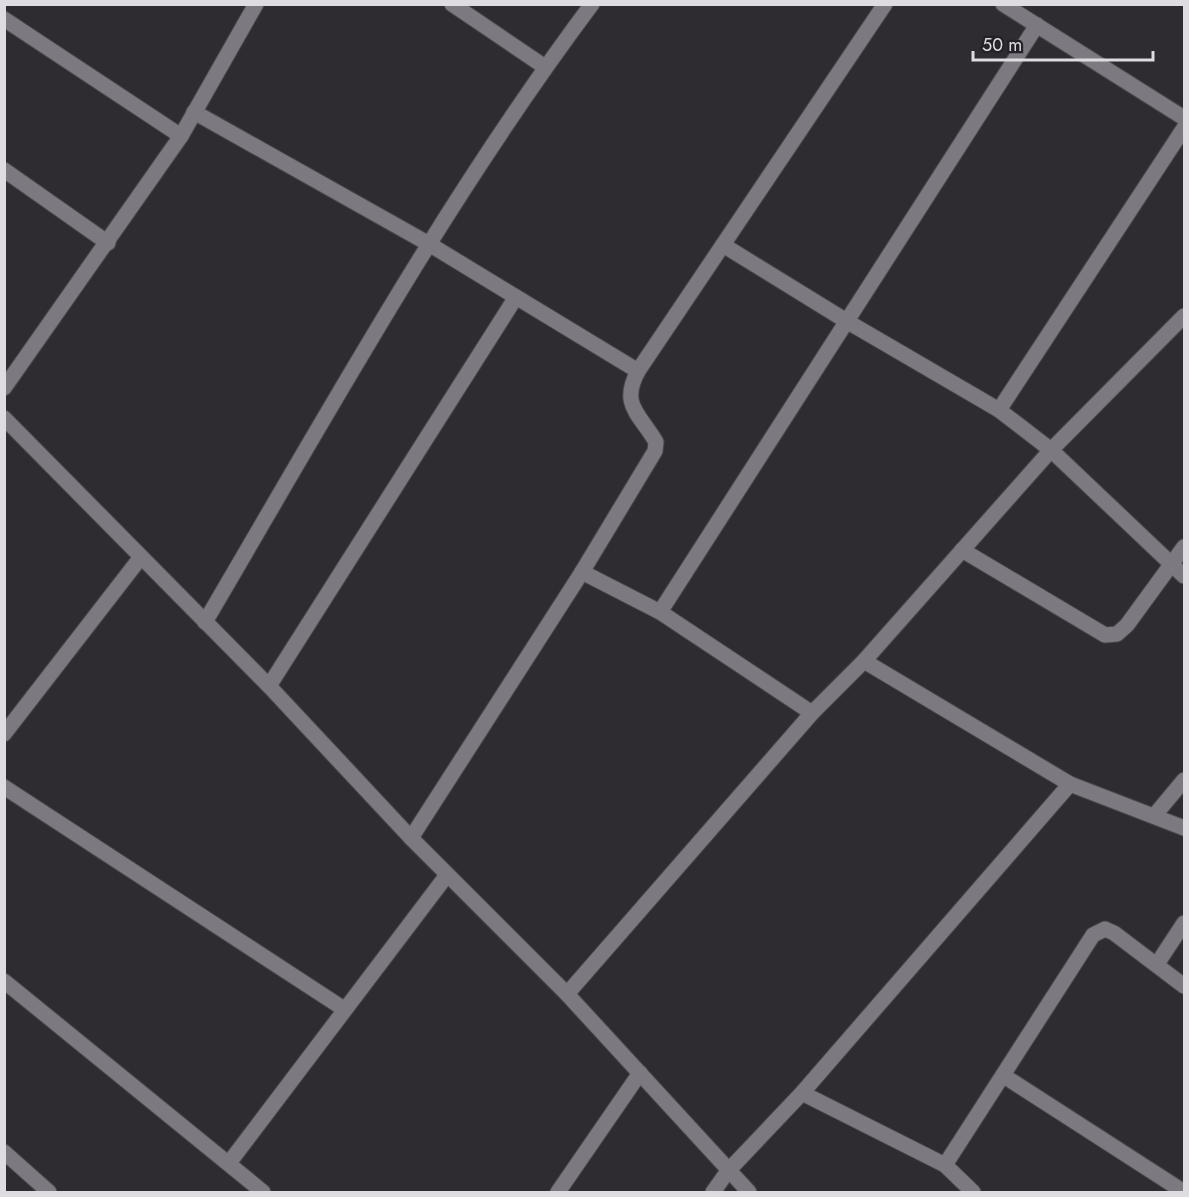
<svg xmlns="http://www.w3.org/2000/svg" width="1189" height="1197" font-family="Jost,sans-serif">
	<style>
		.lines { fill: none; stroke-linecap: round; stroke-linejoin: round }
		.minor-casing { stroke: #4a474d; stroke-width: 17 }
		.minor { stroke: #7c7980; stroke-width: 15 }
	</style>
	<rect width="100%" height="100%" fill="#2e2b31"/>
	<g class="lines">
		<defs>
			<g id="minor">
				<polyline points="452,4 545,67"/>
				<polyline points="1003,4 1184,118"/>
				<polyline points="4,19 181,136"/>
				<polyline points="194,112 429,244 516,297 269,686"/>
				<polyline points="4,170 108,243"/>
				<polyline points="723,245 848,322 999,410 1051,450 1184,576"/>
				<polyline points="516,297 638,371"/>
				<polyline points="4,388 181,136 256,4"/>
				<polyline points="999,410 1184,128"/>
				<polyline points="4,418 269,686 411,838 567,994 749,1192"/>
				<polyline points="962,550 1105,635 1117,634 1127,625 1184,547"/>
				<polyline points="582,572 660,612 812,713"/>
				<polyline points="660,612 1037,25"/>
				<path d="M205 622C328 413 446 199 592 4"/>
				<polyline points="864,661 1070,784 1184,828"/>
				<polyline points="4,734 141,557"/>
				<polyline points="4,787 344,1009"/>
				<polyline points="1154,816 1184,780"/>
				<path d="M411 838 582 572 655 451 656 442C639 413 620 405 638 371L885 4"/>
				<polyline points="1157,964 1184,923"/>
				<polyline points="4,981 263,1192"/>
				<polyline points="567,994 812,713 864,661 1051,450 1184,316"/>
				<polyline points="1004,1076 1184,1192"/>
				<polyline points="802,1093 945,1165"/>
				<polyline points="4,1152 49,1192"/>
				<polyline points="229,1163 447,875"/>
				<polyline points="558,1192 640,1073"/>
				<polyline points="713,1192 728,1171 802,1093 1070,784"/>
				<polyline points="973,1192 945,1165 1093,935 1105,929 1114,933 1184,986"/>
			</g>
		</defs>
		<use href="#minor" class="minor-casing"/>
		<use href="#minor" class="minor"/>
	</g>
	<rect width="1189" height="1197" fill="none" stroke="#dedce0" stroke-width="12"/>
	<path d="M973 51v9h180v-9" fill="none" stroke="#dedce0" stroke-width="3"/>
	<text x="982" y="51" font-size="18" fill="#dedce0" stroke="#242128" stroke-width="4.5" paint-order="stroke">50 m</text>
</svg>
